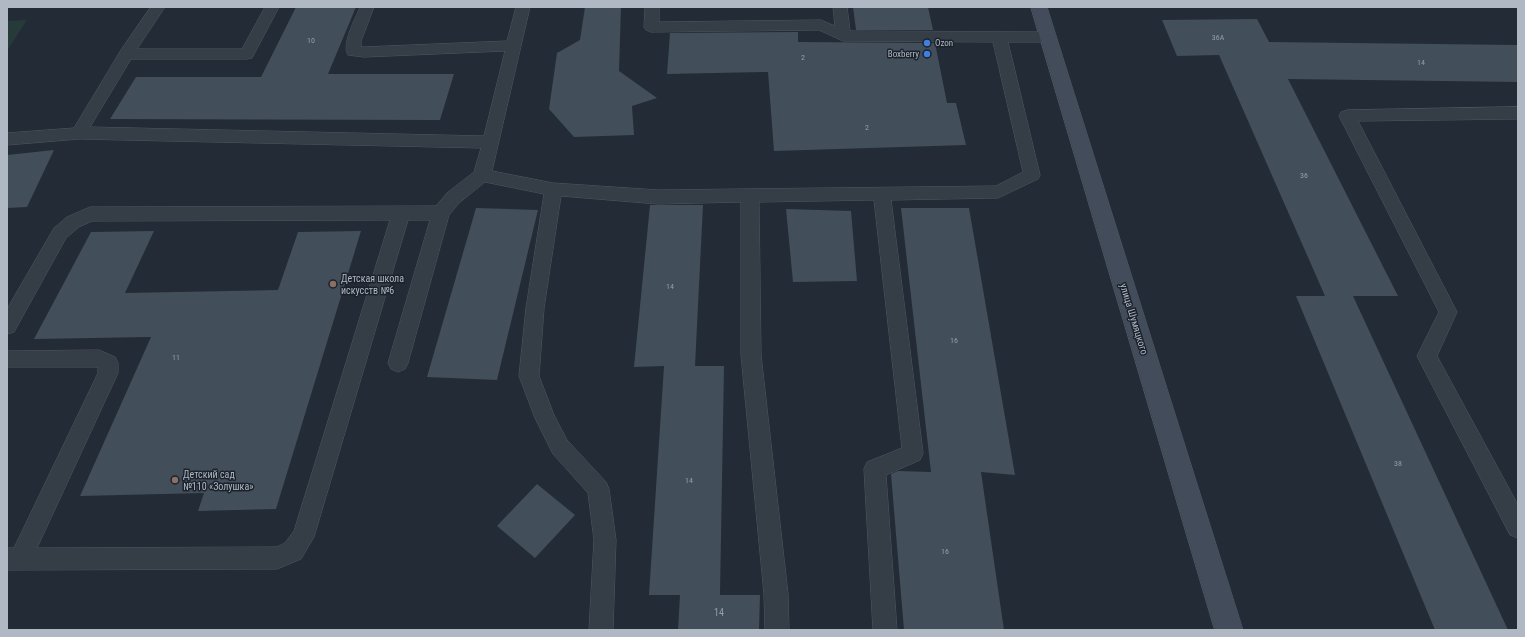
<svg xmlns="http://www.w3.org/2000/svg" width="1525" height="637" font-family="'Roboto Condensed',sans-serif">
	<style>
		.green { fill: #273a3a }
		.building { fill: #434e5b }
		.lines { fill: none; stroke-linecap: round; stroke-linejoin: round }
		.lane-casing { stroke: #505862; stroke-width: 1 }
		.secondary-casing { stroke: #505862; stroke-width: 1 }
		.lane { fill: #353d47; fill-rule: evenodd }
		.secondary { fill: #434c5a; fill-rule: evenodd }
		.shop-dot { fill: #3f7fe0; stroke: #1b222c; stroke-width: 1.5 }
		.education-dot { fill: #8d6e63; stroke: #1b222c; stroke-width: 1.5 }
		.labels { text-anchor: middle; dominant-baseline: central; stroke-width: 3; stroke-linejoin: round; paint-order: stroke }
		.number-label { font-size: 8px; fill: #959eaa }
		.far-poi-label { font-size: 9px; fill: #b0b8c4; stroke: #1b222c; text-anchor: start }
		.poi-label { font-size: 10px; fill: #b0b8c4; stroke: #1b222c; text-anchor: start }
		.street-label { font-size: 10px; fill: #b0b8c4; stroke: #1b222c }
		.near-number-label { font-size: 10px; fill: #959eaa }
	</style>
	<rect width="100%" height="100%" fill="#222b36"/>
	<polygon class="green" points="27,20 7,51 7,21"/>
	<g class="building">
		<polygon points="296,7 356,7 328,74 454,74 440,120 110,119 136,77 261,77"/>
		<polygon points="585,7 621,7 619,71 657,98 632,106 634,135 574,137 549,109 557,53 580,40"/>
		<polygon points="853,7 928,7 933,30 856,30"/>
		<polygon points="1257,19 1269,42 1518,45 1518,82 1288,79 1398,296 1353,296 1508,630 1435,630 1296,296 1325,296 1219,55 1177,56 1162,20"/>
		<polygon points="798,32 798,42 935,43 947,103 956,103 966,145 774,151 768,72 667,74 670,33"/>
		<polygon points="54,150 27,207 7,208 7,155"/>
		<polygon points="650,205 703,205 695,366 724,366 720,595 760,595 759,630 678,630 680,595 649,595 664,366 634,367"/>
		<polygon points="476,208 538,210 497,380 427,377"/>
		<polygon points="901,208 969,208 1015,475 981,472 1004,630 904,630 891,474 898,471 931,472"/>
		<polygon points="786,209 851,211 857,281 793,282"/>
		<polygon points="154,231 125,293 278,290 298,232 361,231 276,509 198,511 204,493 80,496 151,337 34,339 91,232"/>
		<polygon points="537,484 575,515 535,558 497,526"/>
	</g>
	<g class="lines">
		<defs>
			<g id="lane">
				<path d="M151 7H165L137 49H242L265 7H279L252 58 247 59H131L90 127 484 136 505 51 364 57 348 55C341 44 356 18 360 7H374L361 41V47H364L507 41 516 7H530L492 171 553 183 658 190 996 186 1023 172 993 42 843 41 819 30 651 32 646 30 644 27 645 7H659V22L821 20 835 26 833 7H847L850 31 1048 32 1053 34 1055 37 1053 40 1048 42H1008L1040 175 1038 179 998 198 891 200 923 453 920 460 886 475 897 630H873L864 469 867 462 902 448 874 200 759 202 761 355 788 594 789 630H765L764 594 741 355V202L658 204 561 196 544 308 539 376 554 415 567 440 606 482 609 489 616 540 613 630H589L594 540 588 493 553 454 535 418 519 376 526 308 544 194 485 182 459 203 449 215 408 363 405 369 398 372 391 369 388 363 430 220H408L314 537 301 559 277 569 7 570V548H14L98 373V367H7V351L99 350 115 357 118 363V373L37 548 277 547 285 543 294 531 390 220 92 221 79 227 66 238 14 332 7 334V309L54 228 67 217 90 207 436 206 447 193 474 172 481 148 79 139 7 145V133L74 128 121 50Z"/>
				<polygon points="1518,107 1518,119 1358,121 1457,312 1437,356 1518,505 1518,538 1510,535 1417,356 1439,312 1339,116 1341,112 1347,110"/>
			</g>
			<polygon id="secondary" points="1031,7 1047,7 1243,630 1215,630"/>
		</defs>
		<use href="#lane" class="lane-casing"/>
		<use href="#secondary" class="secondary-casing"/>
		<use href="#lane" class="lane"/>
		<use href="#secondary" class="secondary"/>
	</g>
	<g class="shop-dot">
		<circle cx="927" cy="43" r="4"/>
		<circle cx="927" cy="54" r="4"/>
	</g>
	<g class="education-dot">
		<circle cx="333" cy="284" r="4"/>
		<circle cx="175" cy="480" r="4"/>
	</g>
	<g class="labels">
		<g class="number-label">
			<text x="1218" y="37">36А</text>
			<text x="311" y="40">10</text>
			<text x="803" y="57">2</text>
			<text x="1421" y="62">14</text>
			<text x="867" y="127">2</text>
			<text x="1304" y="175">36</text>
			<text x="670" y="286">14</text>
			<text x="954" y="340">16</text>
			<text x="176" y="357">11</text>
			<text x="1398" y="463">38</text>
			<text x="689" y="480">14</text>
			<text x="945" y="551">16</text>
		</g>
		<g class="far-poi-label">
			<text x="935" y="43">Ozon</text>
			<text x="919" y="54" text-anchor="end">Boxberry</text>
		</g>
		<g class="poi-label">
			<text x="341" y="278">Детская школа<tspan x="341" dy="12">искусств №6</tspan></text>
			<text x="183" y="474">Детский сад<tspan x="183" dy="12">№110 «Золушка»</tspan></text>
		</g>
		<g class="street-label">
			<text transform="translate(1134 319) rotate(73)">улица Шумяцкого</text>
		</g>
		<g class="near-number-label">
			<text x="719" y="612">14</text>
		</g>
	</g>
	<rect width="1525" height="637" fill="none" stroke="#b0b8c4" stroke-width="16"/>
</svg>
